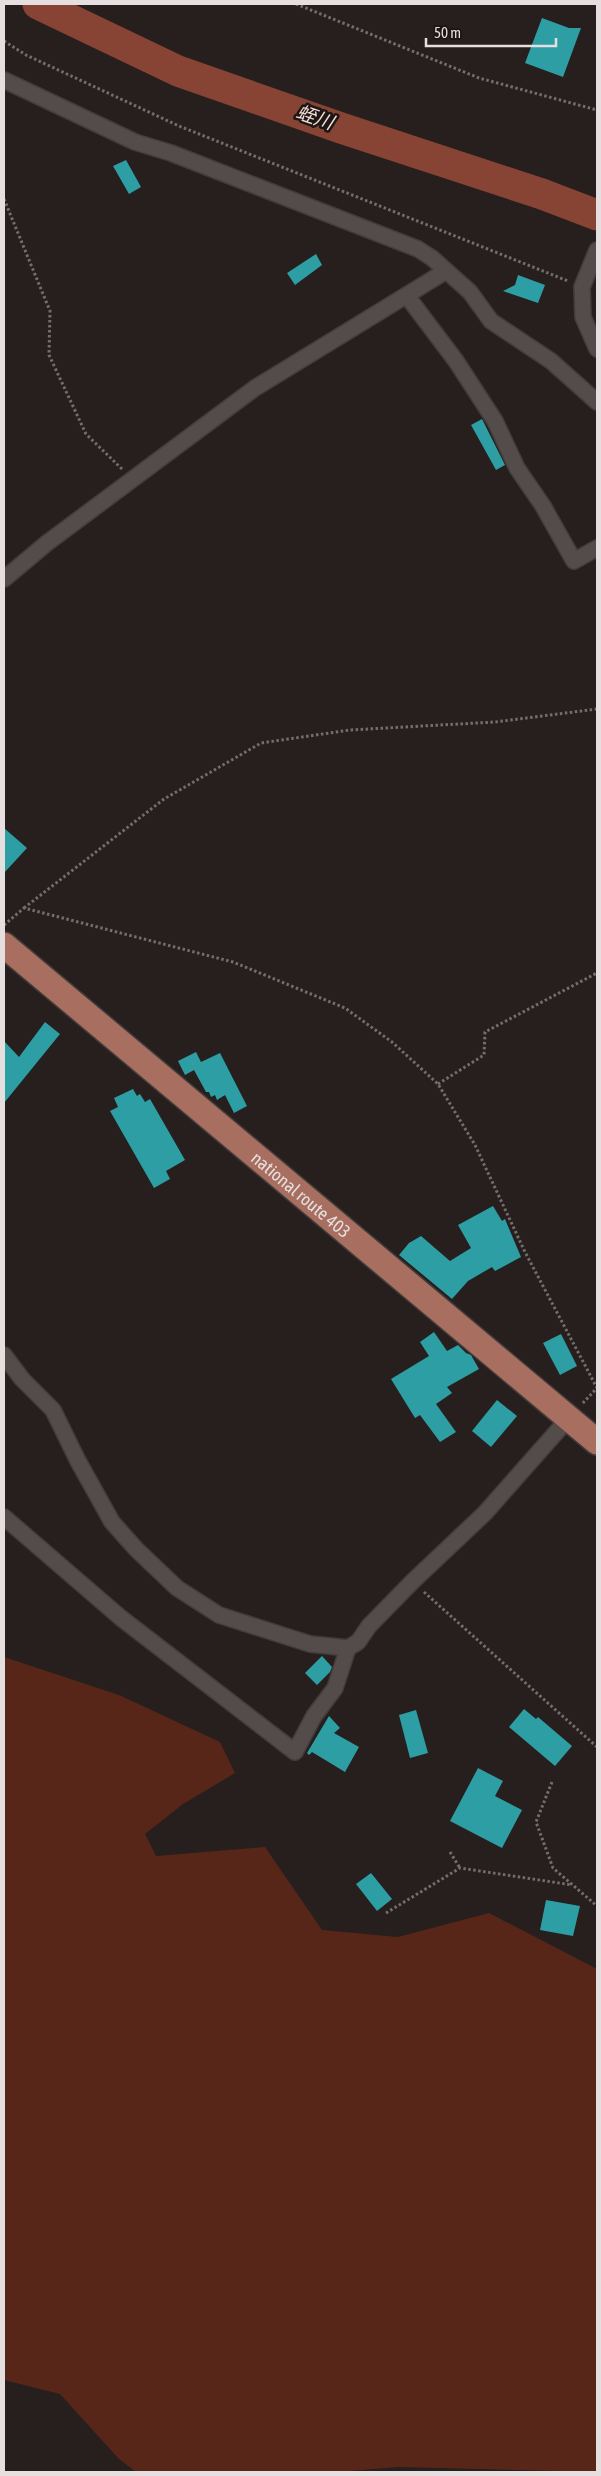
<svg xmlns="http://www.w3.org/2000/svg" width="601" height="2476" font-family="'Asap Condensed','Noto Sans JP',sans-serif">
	<style>
		.green { fill: #582619 }
		.lines { fill: none; stroke-linecap: round; stroke-linejoin: round }
		.river { stroke: #874333; stroke-width: 31 }
		.building { fill: #2d9ea4 }
		.minor-casing { stroke: #423d3b; stroke-width: 18 }
		.trunk-casing { stroke: #423d3b; stroke-width: 28 }
		.path { stroke: #746d6c; stroke-width: 3; stroke-dasharray: 2.5 2.5; stroke-linecap: butt }
		.minor { stroke: #544c4a; stroke-width: 15 }
		.trunk { stroke: #a86e60; stroke-width: 25 }
		.labels { text-anchor: middle; dominant-baseline: central; stroke-width: 5; stroke-linejoin: round; paint-order: stroke }
		.street-label { font-size: 18px; fill: #e5e0df; stroke: #1d1614 }
		.water-label { font-size: 19px; font-style: italic; fill: #f5dfd9; stroke: #1d1614 }
	</style>
	<rect width="100%" height="100%" fill="#261f1d"/>
	<polygon class="green" points="4,1657 119,1695 220,1742 235,1773 183,1804 145,1834 156,1856 265,1847 322,1930 398,1937 489,1913 597,1969 597,2472 398,2467 338,2472 136,2472 119,2459 60,2394 4,2380"/>
	<g class="lines">
		<polyline class="river" points="38,4 178,71 341,128 542,194 597,215"/>
	</g>
	<g class="building">
		<polygon points="542,18 569,28 581,28 563,77 525,63"/>
		<polygon points="126,160 141,187 129,194 113,166"/>
		<polygon points="316,254 322,265 295,285 287,273"/>
		<polygon points="518,275 545,285 538,303 503,291 515,285"/>
		<polygon points="482,419 505,465 496,470 471,425"/>
		<polygon points="4,828 27,848 4,873"/>
		<polygon points="45,1022 60,1034 4,1103 4,1041 19,1057"/>
		<polygon points="196,1052 201,1062 220,1053 247,1106 234,1113 225,1095 217,1100 215,1095 211,1097 209,1092 206,1092 194,1070 185,1075 178,1061"/>
		<polygon points="133,1089 137,1096 140,1094 145,1102 150,1099 185,1160 166,1171 170,1179 154,1188 110,1111 118,1107 114,1098"/>
		<polygon points="493,1206 502,1221 505,1219 521,1257 495,1271 492,1267 468,1281 452,1299 399,1255 409,1243 421,1236 450,1261 471,1248 458,1225"/>
		<polygon points="434,1332 447,1351 458,1345 466,1353 471,1355 479,1369 447,1387 452,1393 436,1404 456,1432 440,1442 420,1415 415,1418 391,1379 429,1356 420,1342"/>
		<polygon points="561,1334 577,1366 560,1375 543,1343"/>
		<polygon points="497,1400 517,1416 491,1447 472,1431"/>
		<polygon points="322,1656 332,1667 330,1672 317,1685 305,1673"/>
		<polygon points="524,1709 536,1719 538,1717 572,1746 555,1766 509,1727"/>
		<polygon points="416,1710 428,1753 410,1758 399,1715"/>
		<polygon points="329,1716 340,1728 334,1733 359,1747 345,1772 312,1752 309,1755 307,1753"/>
		<polygon points="478,1768 503,1781 495,1796 522,1810 502,1848 450,1821"/>
		<polygon points="371,1873 392,1899 377,1911 356,1884"/>
		<polygon points="546,1900 580,1906 573,1936 540,1930"/>
	</g>
	<g class="lines">
		<defs>
			<g id="minor">
				<polyline points="4,80 135,142 171,153 418,249 432,258 470,292 491,321 551,361 597,402"/>
				<polyline points="597,250 582,287 583,317 597,349"/>
				<polyline points="407,296 456,361 495,421 517,468 543,506 574,561 597,548"/>
				<polyline points="4,579 47,543 255,388 446,271"/>
				<polyline points="4,1355 22,1379 53,1410 78,1461 112,1522 136,1549 177,1588 219,1615 310,1644 348,1648"/>
				<polyline points="4,1517 121,1618 295,1752 314,1716 335,1688 348,1648 358,1642 369,1626 412,1582 485,1513 568,1419"/>
			</g>
			<g id="trunk">
				<path id="s1" d="M4 945 597 1442"/>
			</g>
		</defs>
		<use href="#minor" class="minor-casing"/>
		<use href="#trunk" class="trunk-casing"/>
		<g class="path">
			<polyline points="296,4 479,78 597,110"/>
			<polyline points="4,41 26,55 179,126 568,281"/>
			<polyline points="4,199 50,311 49,355 86,434 122,469"/>
			<polyline points="24,908 164,799 261,743 350,730 495,722 597,709"/>
			<polyline points="4,925 24,908 233,962 345,1008 392,1042 438,1084 475,1145 525,1252 597,1388 582,1404"/>
			<polyline points="438,1084 484,1055 485,1032 597,973"/>
			<polyline points="424,1592 597,1747"/>
			<polyline points="552,1782 536,1822 553,1868 597,1906"/>
			<polyline points="450,1852 460,1868"/>
			<polyline points="386,1913 460,1868 572,1885"/>
		</g>
		<use href="#minor" class="minor"/>
		<use href="#trunk" class="trunk"/>
	</g>
	<g class="labels">
		<g class="street-label">
			<text stroke="none"><textPath href="#s1" startOffset="388">national route 403</textPath></text>
		</g>
		<g class="water-label">
			<text transform="translate(315 117) rotate(19)">蛭川</text>
		</g>
	</g>
	<rect width="601" height="2476" fill="none" stroke="#e5e0df" stroke-width="10"/>
	<path d="M426 38v8h130v-8" fill="none" stroke="#e5e0df" stroke-width="2.5"/>
	<text x="434" y="38" font-size="15" fill="#e5e0df" stroke="#1d1614" stroke-width="4" paint-order="stroke">50 m</text>
</svg>
